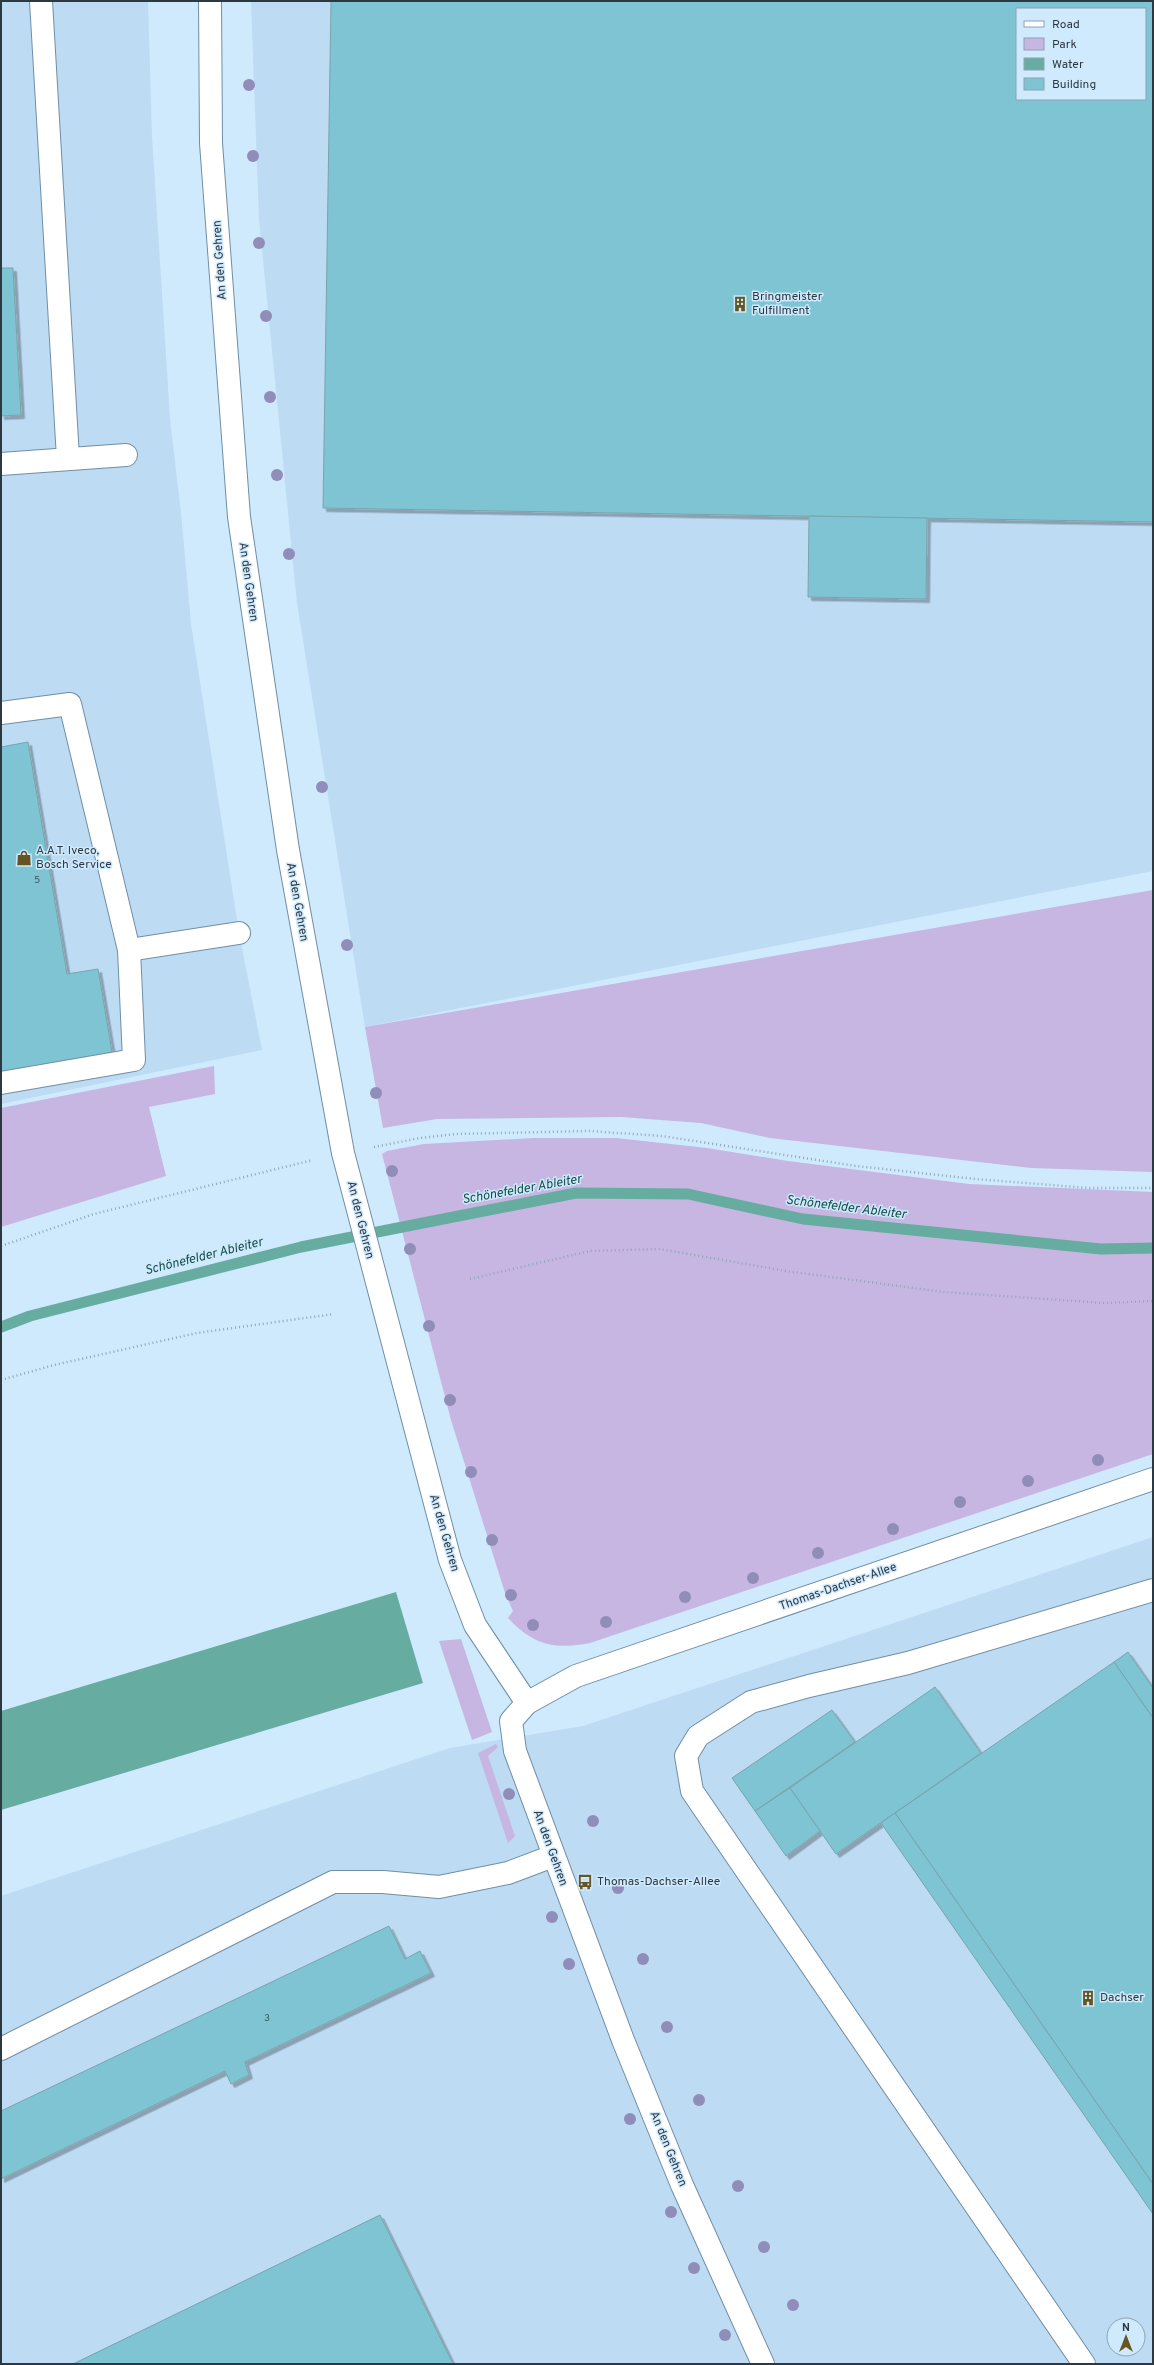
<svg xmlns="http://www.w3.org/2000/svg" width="1154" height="2365" font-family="Overpass,sans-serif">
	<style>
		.built { fill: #bddbf3; fill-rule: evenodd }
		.green { fill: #c6b6e1 }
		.water { fill: #67aca0 }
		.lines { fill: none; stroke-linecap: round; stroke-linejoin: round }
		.stream { stroke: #67aca0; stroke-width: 11 }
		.building { fill: #7ec4d2; stroke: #79a4ad; fill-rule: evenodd; filter: url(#shadow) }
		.minor-casing { stroke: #708ea5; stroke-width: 24 }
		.path { stroke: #91a6b6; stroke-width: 2.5; stroke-dasharray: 1 3; stroke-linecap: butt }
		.minor { stroke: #fff; stroke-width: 22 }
		.tree { fill: #908db8 }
		.labels { text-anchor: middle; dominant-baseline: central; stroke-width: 3; stroke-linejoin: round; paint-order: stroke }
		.number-label { font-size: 10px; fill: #405b66 }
		.street-label { font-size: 12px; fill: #2c3842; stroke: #cfe9fd }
		.poi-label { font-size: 12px; fill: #2c3842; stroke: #cfe9fd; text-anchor: start }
		.water-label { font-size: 13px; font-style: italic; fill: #134f47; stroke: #cfe9fd }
	</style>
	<defs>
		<filter id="shadow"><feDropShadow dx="3.5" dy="3.5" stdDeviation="0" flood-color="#0004"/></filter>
	</defs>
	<rect width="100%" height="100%" fill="#cfe9fd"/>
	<g class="built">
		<polygon points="1,1 148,1 152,137 170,419 181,513 191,624 239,933 262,1050 1,1104"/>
		<path d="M251 1H1153V871L365 1027 297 603 259 219ZM1017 9H1145V99H1017Z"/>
		<path d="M1153 1537V2364H1V1896L450 1748 583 1726ZM1114 2325H1138V2349H1114Z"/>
	</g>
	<g class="green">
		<polygon points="1153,890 1153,1172 1031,1168 770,1138 701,1123 621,1117 437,1119 383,1128 365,1027"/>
		<polygon points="214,1066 215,1094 149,1107 166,1176 1,1227 1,1108"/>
		<path d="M534 1138H616L707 1148 788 1161 969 1184 1153 1192V1454L590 1643C555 1650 533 1645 508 1618L513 1611 505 1593 451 1420 382 1154 387 1151 424 1144Z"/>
		<polygon points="461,1639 492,1732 472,1740 439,1641"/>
		<polygon points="496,1744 498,1747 488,1756 515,1836 508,1843 478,1753"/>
	</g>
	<polygon class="water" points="396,1592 423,1683 1,1810 1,1711"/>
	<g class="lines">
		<polyline class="stream" points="1,1327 30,1316 301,1247 576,1193 688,1194 803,1219 1101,1249 1153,1248"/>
	</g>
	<g class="building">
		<path d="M331 1H1153V522L323 508ZM1017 9H1145V99H1017Z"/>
		<polygon points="1,268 13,268 21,415 1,416"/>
		<polygon points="809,516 927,518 926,599 808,597"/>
		<polygon points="28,742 67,974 98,969 113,1058 1,1076 1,747"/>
		<polygon points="1128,1652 1153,1688 1153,1718 1114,1662"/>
		<polygon points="1114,1662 1153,1718 1153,2184 895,1813"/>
		<polygon points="935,1687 981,1753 836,1854 790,1788"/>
		<polygon points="832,1710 855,1742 755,1811 732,1778"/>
		<polygon points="790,1788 820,1831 786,1856 755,1811"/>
		<polygon points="895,1813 1153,2184 1153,2214 881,1823"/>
		<polygon points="389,1926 405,1959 420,1951 431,1973 245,2062 249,2075 231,2084 225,2071 1,2179 1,2111"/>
		<polygon points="380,2215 453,2364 73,2364"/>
	</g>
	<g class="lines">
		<defs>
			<g id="minor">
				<polyline points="41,1 68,458"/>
				<polyline points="210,1 211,143 239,517 288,850 343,1153 450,1560 475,1625 527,1703"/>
				<polyline points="1,464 126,455"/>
				<polyline points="1,713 70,704 129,950 134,1060 1,1083"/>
				<polyline points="129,950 239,933"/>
				<polyline points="1,2049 333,1882 383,1882 439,1887 508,1873 553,1856"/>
				<polyline points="763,2364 682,2185 623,2040 515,1751 511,1721 527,1703 576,1676 1153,1479"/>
				<polyline points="1084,2364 692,1791 686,1756 698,1736 751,1702 809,1686 908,1663 1153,1590"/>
			</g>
		</defs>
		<use href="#minor" class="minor-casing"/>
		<g class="path">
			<polyline points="374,1147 420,1138 456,1134 589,1131 662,1136 856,1166 975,1179 1089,1188 1153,1188"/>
			<polyline points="1,1246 94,1214 313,1160"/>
			<polyline points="470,1279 590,1251 660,1249 786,1271 944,1292 1104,1303 1153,1301"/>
			<polyline points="1,1380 54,1365 197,1333 334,1314"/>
		</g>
		<use href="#minor" class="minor"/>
	</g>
	<g class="tree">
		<circle cx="249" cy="85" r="6"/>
		<circle cx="253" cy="156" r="6"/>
		<circle cx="259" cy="243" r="6"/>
		<circle cx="266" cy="316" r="6"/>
		<circle cx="270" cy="397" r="6"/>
		<circle cx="277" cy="475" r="6"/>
		<circle cx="289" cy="554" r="6"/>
		<circle cx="322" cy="787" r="6"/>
		<circle cx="347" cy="945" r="6"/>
		<circle cx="376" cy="1093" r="6"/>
		<circle cx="392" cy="1171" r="6"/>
		<circle cx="410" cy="1249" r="6"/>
		<circle cx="429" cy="1326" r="6"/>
		<circle cx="450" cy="1400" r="6"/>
		<circle cx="1098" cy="1460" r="6"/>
		<circle cx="471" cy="1472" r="6"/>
		<circle cx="1028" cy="1481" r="6"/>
		<circle cx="960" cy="1502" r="6"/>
		<circle cx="893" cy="1529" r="6"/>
		<circle cx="492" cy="1540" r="6"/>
		<circle cx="818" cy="1553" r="6"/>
		<circle cx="753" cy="1578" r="6"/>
		<circle cx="511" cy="1595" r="6"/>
		<circle cx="685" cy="1597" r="6"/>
		<circle cx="606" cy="1622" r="6"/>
		<circle cx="533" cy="1625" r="6"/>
		<circle cx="509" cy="1794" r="6"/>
		<circle cx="593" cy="1821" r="6"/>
		<circle cx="618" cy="1888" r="6"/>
		<circle cx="552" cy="1917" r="6"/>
		<circle cx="643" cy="1959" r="6"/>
		<circle cx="569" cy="1964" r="6"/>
		<circle cx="667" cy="2027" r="6"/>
		<circle cx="699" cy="2100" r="6"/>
		<circle cx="630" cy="2119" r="6"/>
		<circle cx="738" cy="2186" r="6"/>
		<circle cx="671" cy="2212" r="6"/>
		<circle cx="764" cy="2247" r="6"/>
		<circle cx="694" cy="2268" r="6"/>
		<circle cx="793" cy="2305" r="6"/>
		<circle cx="725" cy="2335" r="6"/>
	</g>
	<defs>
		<symbol id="building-bare" viewBox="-9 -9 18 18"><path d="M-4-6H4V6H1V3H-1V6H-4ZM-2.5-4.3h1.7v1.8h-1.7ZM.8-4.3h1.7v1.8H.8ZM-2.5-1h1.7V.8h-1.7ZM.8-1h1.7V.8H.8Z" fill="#655522" stroke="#cfe9fd" stroke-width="2.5" paint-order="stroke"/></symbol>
		<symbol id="shop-bare" viewBox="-9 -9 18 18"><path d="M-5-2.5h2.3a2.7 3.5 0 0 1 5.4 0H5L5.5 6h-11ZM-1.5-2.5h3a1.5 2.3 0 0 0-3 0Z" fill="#655522" stroke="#cfe9fd" stroke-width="2.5" paint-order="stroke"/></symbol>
		<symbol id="bus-bare" viewBox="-9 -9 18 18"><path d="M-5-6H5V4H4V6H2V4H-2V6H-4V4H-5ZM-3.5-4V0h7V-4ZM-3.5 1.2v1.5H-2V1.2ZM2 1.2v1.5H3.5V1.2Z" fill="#655522" stroke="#cfe9fd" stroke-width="2.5" paint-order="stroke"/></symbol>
	</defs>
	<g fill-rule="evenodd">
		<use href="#building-bare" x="729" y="293" width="22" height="22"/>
		<use href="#shop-bare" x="13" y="847" width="22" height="22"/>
		<use href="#bus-bare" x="574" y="1871" width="22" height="22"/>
		<use href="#building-bare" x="1077" y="1987" width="22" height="22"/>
	</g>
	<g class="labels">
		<g class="number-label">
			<text x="37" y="880">5</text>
			<text x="267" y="2018">3</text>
		</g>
		<g class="street-label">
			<text transform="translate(220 260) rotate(-94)">An den Gehren</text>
			<text transform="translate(248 582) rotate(82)">An den Gehren</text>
			<text transform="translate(297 902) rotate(80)">An den Gehren</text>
			<text transform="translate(360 1220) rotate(76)">An den Gehren</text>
			<text transform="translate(444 1533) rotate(74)">An den Gehren</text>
			<text transform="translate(838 1587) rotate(-19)">Thomas-Dachser-Allee</text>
			<text transform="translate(550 1848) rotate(70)">An den Gehren</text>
			<text transform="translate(668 2149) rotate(68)">An den Gehren</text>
		</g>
		<g class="poi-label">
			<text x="752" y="297">Bringmeister<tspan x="752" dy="14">Fulfillment</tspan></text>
			<text x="36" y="851">A.A.T. Iveco,<tspan x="36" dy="14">Bosch Service</tspan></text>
			<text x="597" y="1882">Thomas-Dachser-Allee</text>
			<text x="1100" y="1998">Dachser</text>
		</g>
		<g class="water-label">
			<text transform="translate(522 1190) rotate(-10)">Schönefelder Ableiter</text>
			<text transform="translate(846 1208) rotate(7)">Schönefelder Ableiter</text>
			<text transform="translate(204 1257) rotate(-14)">Schönefelder Ableiter</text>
		</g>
	</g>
	<rect width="1154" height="2365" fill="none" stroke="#2c3842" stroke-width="4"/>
	<rect x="1016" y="8" width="130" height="92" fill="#cfe9fd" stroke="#8ea2b2"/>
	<rect x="1024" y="21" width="20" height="6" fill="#ffffff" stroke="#8ea2b2"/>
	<text x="1052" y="28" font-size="12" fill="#2c3842">Road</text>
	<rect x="1024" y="38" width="20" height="12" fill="#c6b6e1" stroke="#8ea2b2"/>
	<text x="1052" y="48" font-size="12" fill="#2c3842">Park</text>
	<rect x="1024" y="58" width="20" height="12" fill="#67aca0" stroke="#8ea2b2"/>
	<text x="1052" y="68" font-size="12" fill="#2c3842">Water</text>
	<rect x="1024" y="78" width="20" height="12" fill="#7ec4d2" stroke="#8ea2b2"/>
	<text x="1052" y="88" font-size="12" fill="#2c3842">Building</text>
	<g transform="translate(1126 2337)"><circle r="19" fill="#cfe9fd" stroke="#8ea2b2"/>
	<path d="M0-3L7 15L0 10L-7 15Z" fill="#655522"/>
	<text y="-6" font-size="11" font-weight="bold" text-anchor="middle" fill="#2c3842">N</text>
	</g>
</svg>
